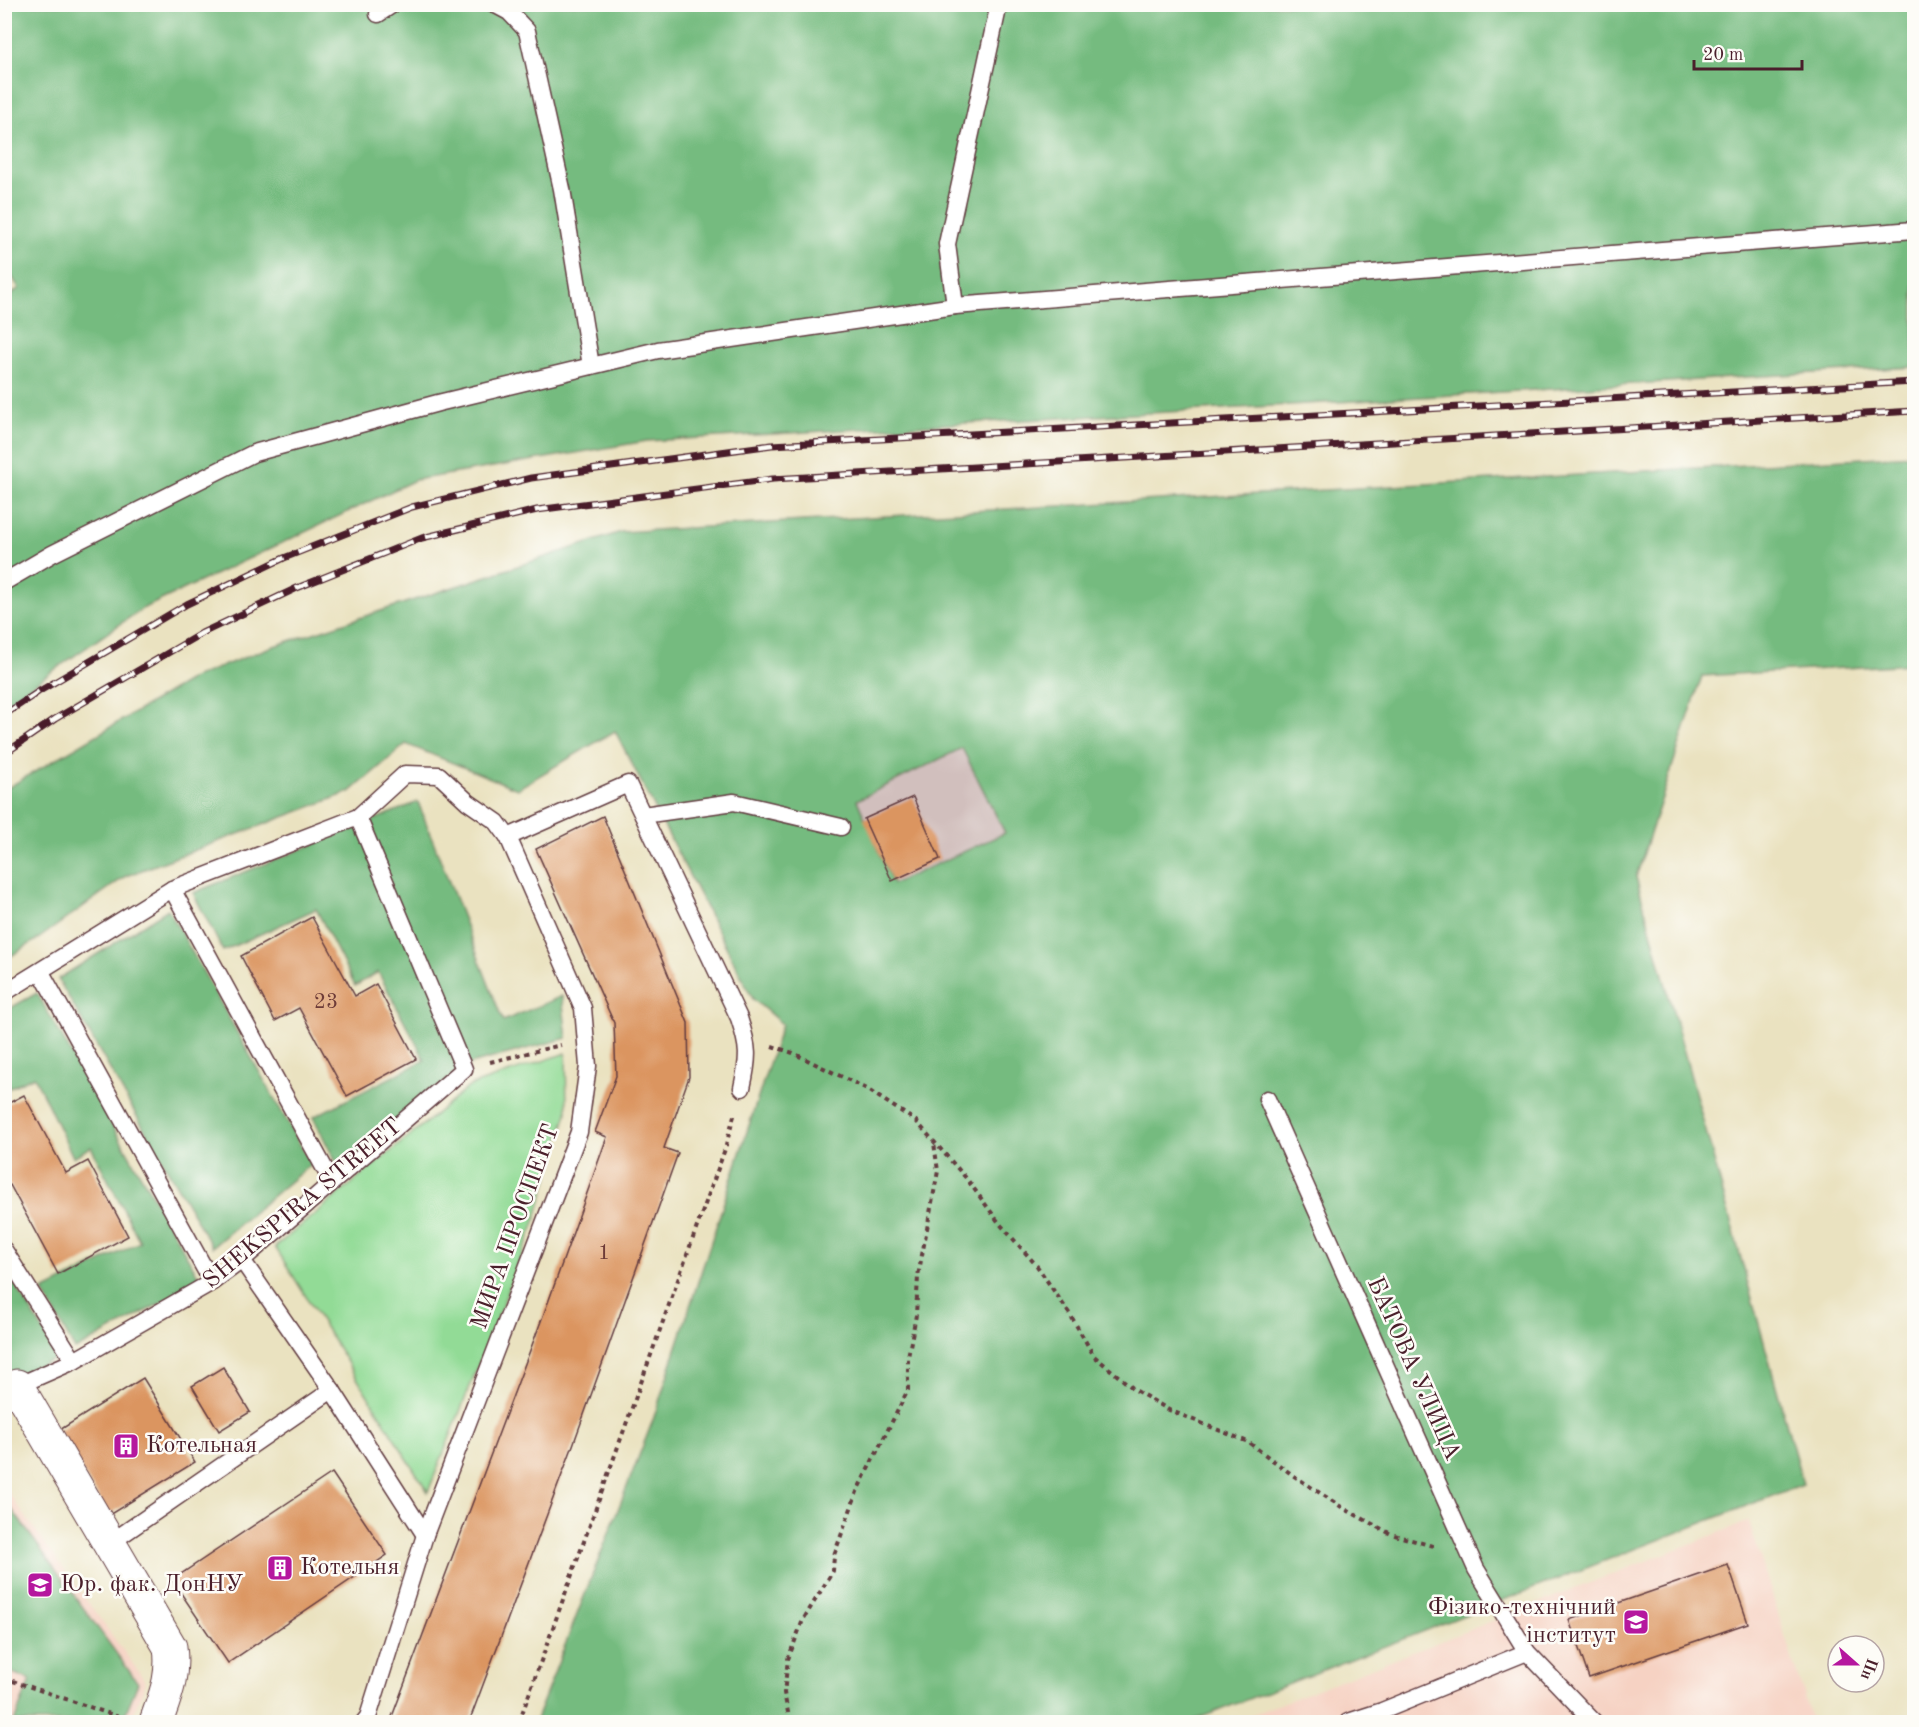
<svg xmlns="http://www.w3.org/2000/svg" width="1919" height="1727" font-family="'Old Standard TT',serif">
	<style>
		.built { fill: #f6d2c3 }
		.industrial { fill: #d1bfbd }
		.green { fill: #92db96; stroke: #6e7d60; stroke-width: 1.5 }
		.forest { fill: #75bb7f; stroke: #606d55; stroke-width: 1.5; fill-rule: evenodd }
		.building { fill: #db9561 }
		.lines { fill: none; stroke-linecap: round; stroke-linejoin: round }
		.lane-casing { stroke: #623c41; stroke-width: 19 }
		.street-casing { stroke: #623c41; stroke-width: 35 }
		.path { stroke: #623c41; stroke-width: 4; stroke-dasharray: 4.5 4.5; stroke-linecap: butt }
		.lane { stroke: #fff; stroke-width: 16 }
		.street { stroke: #fff; stroke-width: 33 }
		.rail-casing { stroke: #4a1f2b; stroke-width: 7 }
		.rail { stroke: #fdfcf7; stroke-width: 4.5; stroke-dasharray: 14; stroke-linecap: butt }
		.labels { text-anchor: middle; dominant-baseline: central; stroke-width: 5; stroke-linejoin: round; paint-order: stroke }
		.number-label { font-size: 21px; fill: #6e3c38 }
		.street-label { font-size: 24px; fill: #4a1f2b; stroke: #fdfcf7 }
		.poi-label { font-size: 24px; fill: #4a1f2b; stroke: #fdfcf7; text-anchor: start }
	</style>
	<rect width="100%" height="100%" fill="#fdfcf7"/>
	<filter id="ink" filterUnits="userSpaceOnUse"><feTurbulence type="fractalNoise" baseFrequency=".0167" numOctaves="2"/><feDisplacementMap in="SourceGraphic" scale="12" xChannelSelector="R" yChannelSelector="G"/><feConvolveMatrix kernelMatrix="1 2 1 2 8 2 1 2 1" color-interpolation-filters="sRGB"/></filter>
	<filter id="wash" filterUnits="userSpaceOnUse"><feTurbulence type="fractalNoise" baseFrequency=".008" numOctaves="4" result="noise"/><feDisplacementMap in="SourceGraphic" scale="24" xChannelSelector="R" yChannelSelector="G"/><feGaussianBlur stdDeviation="1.35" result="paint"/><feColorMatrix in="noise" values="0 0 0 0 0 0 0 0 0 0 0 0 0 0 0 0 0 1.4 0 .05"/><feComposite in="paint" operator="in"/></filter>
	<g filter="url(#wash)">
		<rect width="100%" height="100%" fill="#eae2c0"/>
		<g class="built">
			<polygon points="4,1487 146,1682 130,1722 5,1722"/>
			<polygon points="1749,1521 1812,1722 1233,1722"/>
		</g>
		<polygon class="industrial" points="962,748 1005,833 894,885 857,800"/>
		<polygon class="green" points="566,1053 567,1113 534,1225 428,1492 275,1247 470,1086"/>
		<g class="forest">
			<polygon points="5,5 1914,5 1914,367 1257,407 647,441 415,480 142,609 5,704 4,301 19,288 4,264"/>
			<path d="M1914 455V664L1702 676 1636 877 1803 1484 1189 1722H535L653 1420 782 1024 753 999 615 731 517 789 406 744 350 792 126 876 38 939 5 960 4 790 193 678 268 648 621 532ZM962 748 1005 833 893 884 857 800Z"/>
			<polygon points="418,802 503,1021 562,996 567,1038 467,1065 339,1168 313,1117 425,1060 378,972 355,986 316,909 223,951 193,893"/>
			<polygon points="168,909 311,1164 212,1247 58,979"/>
			<polygon points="37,993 201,1281 75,1350 43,1291 140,1242 91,1147 73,1157 34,1076 5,1090 5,1011"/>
			<polygon points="4,1267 60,1357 5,1381 4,1381"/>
			<polygon points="5,1500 138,1683 122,1722 14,1722 30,1680 5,1670"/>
		</g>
		<g id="blocks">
			<g class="building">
				<polygon points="913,797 940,859 892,881 864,819"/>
				<polygon points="603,816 688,1023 689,1077 664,1148 678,1153 572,1448 469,1722 390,1722 549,1300 607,1137 595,1132 616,1076 614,1023 536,849"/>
				<polygon points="312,917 355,996 376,984 416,1059 347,1096 299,1008 275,1021 241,956"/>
				<polygon points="24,1095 66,1173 88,1161 128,1236 58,1274 10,1185 5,1188 5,1105"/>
				<polygon points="223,1367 250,1412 219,1431 192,1386"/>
				<polygon points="143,1378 195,1462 109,1515 58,1431"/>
				<polygon points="332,1473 387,1555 228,1663 172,1580"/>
				<polygon points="1728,1565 1748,1623 1589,1678 1569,1620"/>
				<polygon points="5,1704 10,1706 5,1721"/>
			</g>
		</g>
	</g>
	<g filter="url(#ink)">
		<use href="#blocks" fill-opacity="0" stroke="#623c41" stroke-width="1.5"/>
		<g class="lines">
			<defs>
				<g id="lane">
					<polyline points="494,4 509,12 527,31 562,189 591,366"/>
					<polyline points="378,14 393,4"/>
					<polyline points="955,306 947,244 999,4"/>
					<polyline points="4,582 52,554 254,453 438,403 658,350 955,306 1914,230"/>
					<polyline points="643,815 734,802 841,827"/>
					<polyline points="172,889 332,1182"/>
					<polyline points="41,972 212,1282"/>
					<polyline points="4,993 172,889 358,817 405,774 439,775 468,802 497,822 508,837"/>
					<polyline points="1267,1099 1476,1569 1527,1652 1594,1722"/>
					<polyline points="4,1250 74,1361"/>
					<polyline points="242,1260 332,1390 425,1535"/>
					<polyline points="17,1386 74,1361 212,1282 242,1260 464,1069 358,817"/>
					<polyline points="110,1543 332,1390"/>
					<path d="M364 1722 368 1717 425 1535 579 1132 588 1066 583 1008 508 837 628 784 739 1018C749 1048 749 1057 742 1088"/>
					<polyline points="1348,1722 1382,1711 1527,1652"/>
				</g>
				<path id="street" d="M4 1391 17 1386 170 1647C174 1677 165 1696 156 1722"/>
			</defs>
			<use href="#lane" class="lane-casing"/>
			<use href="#street" class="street-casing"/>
			<g class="path">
				<polyline points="772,1046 793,1053 865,1088 916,1121 966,1178 1000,1224 1037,1266 1071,1316 1094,1356 1135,1390 1169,1410 1248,1442 1294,1476 1343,1508 1391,1534 1436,1547"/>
				<polyline points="490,1062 561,1045"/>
				<polyline points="4,1678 119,1717 117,1722"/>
				<polyline points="519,1722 725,1149 735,1112"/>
				<polyline points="790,1722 784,1693 788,1659 803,1620 833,1571 834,1555 858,1489 908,1390 908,1357 916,1315 918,1276 938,1171 934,1143"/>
			</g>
			<use href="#lane" class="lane"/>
			<use href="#street" class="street"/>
			<defs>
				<g id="rail">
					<polyline points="4,715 38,692 187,604 284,558 412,507 531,478 772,445 1914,382"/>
					<polyline points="4,754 55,719 202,633 297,588 422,538 537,510 773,479 1914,411"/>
				</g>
			</defs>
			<use href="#rail" class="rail-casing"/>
			<use href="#rail" class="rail"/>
		</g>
	</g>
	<defs>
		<symbol id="building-square" viewBox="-11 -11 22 22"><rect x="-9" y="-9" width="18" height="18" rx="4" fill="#b5179e" stroke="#fdfcf7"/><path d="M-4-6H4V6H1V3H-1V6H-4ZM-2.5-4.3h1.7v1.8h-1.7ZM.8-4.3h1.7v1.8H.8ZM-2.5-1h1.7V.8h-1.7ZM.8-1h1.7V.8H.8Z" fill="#fff"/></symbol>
		<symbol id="university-square" viewBox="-11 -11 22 22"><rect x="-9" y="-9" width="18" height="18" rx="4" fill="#b5179e" stroke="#fdfcf7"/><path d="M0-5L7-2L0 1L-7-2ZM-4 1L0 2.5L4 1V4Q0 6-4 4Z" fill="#fff"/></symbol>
	</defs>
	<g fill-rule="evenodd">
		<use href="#building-square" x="111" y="1431" width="30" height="30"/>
		<use href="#building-square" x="265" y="1553" width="30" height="30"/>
		<use href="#university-square" x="25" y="1570" width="30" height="30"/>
		<use href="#university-square" x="1621" y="1607" width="30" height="30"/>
	</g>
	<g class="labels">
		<g class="number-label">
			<text x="326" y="1002">23</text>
			<text x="604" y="1253">1</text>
		</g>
		<g class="street-label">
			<text transform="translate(303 1204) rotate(-40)">SHEKSPIRA STREET</text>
			<text transform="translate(516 1227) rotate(-70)">МИРА ПРОСПЕКТ</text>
			<text transform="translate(1413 1369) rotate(66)">БАТОВА УЛИЦА</text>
		</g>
		<g class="poi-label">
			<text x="146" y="1446">Котельная</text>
			<text x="300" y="1568">Котельня</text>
			<text x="60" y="1585">Юр. фак. ДонНУ</text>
			<text x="1616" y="1608" text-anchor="end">Фізико-технічний<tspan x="1616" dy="28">інститут</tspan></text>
		</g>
	</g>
	<rect width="1919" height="1727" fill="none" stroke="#fdfcf7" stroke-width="24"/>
	<g transform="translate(1856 1664) rotate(111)"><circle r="28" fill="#fdfcf7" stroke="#b5a4a5" stroke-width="1.5"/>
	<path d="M0-4.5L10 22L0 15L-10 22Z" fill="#b5179e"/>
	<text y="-9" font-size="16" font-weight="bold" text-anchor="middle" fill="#4a1f2b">Пн</text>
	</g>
	<path d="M1694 60v9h108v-9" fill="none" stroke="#4a1f2b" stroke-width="3"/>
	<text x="1703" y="60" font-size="18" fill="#4a1f2b" stroke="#fdfcf7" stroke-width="4.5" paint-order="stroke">20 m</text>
</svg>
